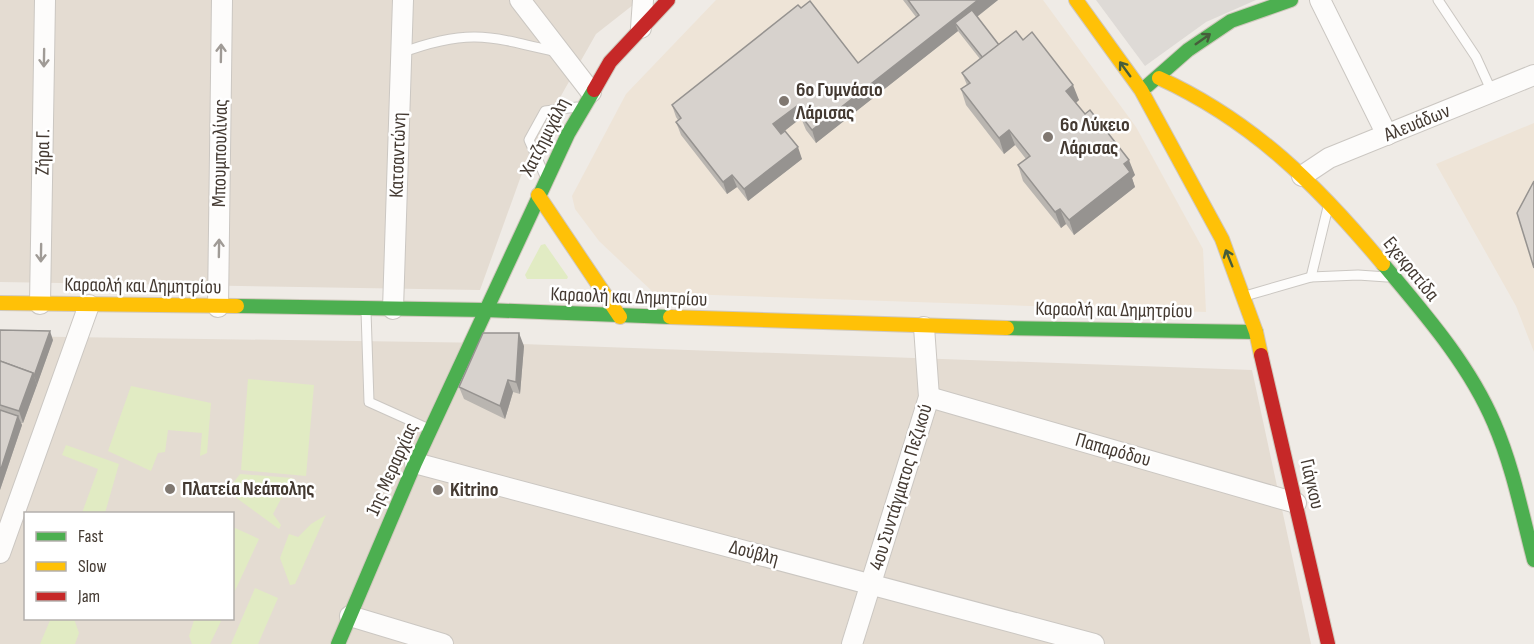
<svg xmlns="http://www.w3.org/2000/svg" width="1534" height="644" font-family="'Sofia Sans Condensed',sans-serif">
	<style>
		.residential { fill: #e4dcd2; fill-rule: evenodd }
		.education { fill: #eee4d7 }
		.green { fill: #e1ebc3 }
		.parking { fill: #dedad6 }
		.lines { fill: none; stroke-linecap: round; stroke-linejoin: round }
		.lane-casing { stroke: #cbc7c2; stroke-width: 11 }
		.street-casing { stroke: #cbc7c2; stroke-width: 22 }
		.fast-casing { stroke: #d0c8bd; stroke-width: 16 }
		.slow-casing { stroke: #d0c8bd; stroke-width: 16 }
		.jam-casing { stroke: #d0c8bd; stroke-width: 16 }
		.lane { stroke: #fdfcfb; stroke-width: 9 }
		.street { stroke: #fdfcfb; stroke-width: 20 }
		.fast { stroke: #4caf50; stroke-width: 14 }
		.slow { stroke: #ffc107; stroke-width: 14 }
		.jam { stroke: #c62828; stroke-width: 14 }
		.wall { fill: #b9b5b0 }
		.shaded-wall { fill: #969390 }
		.building { fill: #d7d2cd; stroke: #969390; stroke-width: 1.5 }
		.oneway { stroke: #465d3b }
		.oneway2 { stroke: #a09b96 }
		.poi-dot { fill: #807871; stroke: #fff; stroke-width: 2 }
		.labels { text-anchor: middle; dominant-baseline: central; stroke-width: 5; stroke-linejoin: round; paint-order: stroke }
		.poi-label { font-size: 20px; font-weight: bold; fill: #443a32; stroke: #fff; text-anchor: start }
		.street-label { font-size: 20px; fill: #443a32; stroke: #fff }
	</style>
	<rect width="100%" height="100%" fill="#efebe6"/>
	<g class="residential">
		<polygon points="0,0 633,0 633,5 596,34 562,94 521,176 480,290 0,282"/>
		<path d="M0 336 493 343 1252 370 1311 644H0ZM26 514H232V618H26Z"/>
	</g>
	<g class="education">
		<polygon points="716,0 1043,0 1136,127 1203,249 1206,312 654,293 599,241 575,209 572,196 626,94"/>
		<polygon points="1534,123 1534,352 1516,306 1436,164"/>
	</g>
	<g class="green">
		<polygon points="545,244 568,277 567,279 527,279 525,275 541,245"/>
		<polygon points="248,379 314,385 306,476 241,470"/>
		<polygon points="131,386 211,403 207,453 200,456 202,433 168,430 165,452 158,453 151,471 108,451"/>
		<polygon points="66,445 119,464 105,513 82,513 98,469 62,455"/>
		<polygon points="240,474 293,478 292,488 282,497 273,514 281,525 279,529 227,491"/>
		<polygon points="326,515 295,584 290,585 280,558 289,534 298,537 311,524"/>
		<polygon points="233,527 259,539 233,595"/>
		<polygon points="255,588 278,598 258,644 231,644"/>
		<polygon points="51,618 74,619 79,633 75,644 40,644"/>
		<polygon points="192,619 222,619 210,644 192,644 189,636 194,620"/>
	</g>
	<polygon class="parking" points="1096,0 1256,0 1206,22 1145,66"/>
	<g class="lines">
		<defs>
			<g id="lane">
				<polyline points="1438,0 1476,57 1492,92"/>
				<path d="M401 53C468 28 490 36 556 52"/>
				<polyline points="544,174 529,140 545,111 577,107"/>
				<polyline points="1311,277 1328,207"/>
				<polyline points="1245,296 1311,277 1358,275 1387,277"/>
				<polyline points="366,311 369,402 429,429"/>
			</g>
			<g id="street">
				<polyline points="520,0 591,92"/>
				<polyline points="1320,0 1387,135"/>
				<polyline points="641,28 643,0"/>
				<polyline points="1302,176 1329,158 1534,75"/>
				<polyline points="40,304 45,0"/>
				<polyline points="218,307 222,0"/>
				<polyline points="393,309 403,0"/>
				<polyline points="929,397 1296,503"/>
				<polyline points="415,463 1094,644"/>
				<polyline points="0,553 89,305"/>
				<polyline points="350,616 443,644"/>
				<polyline points="852,644 929,397 924,327"/>
			</g>
			<g id="fast">
				<polyline points="1147,86 1188,50 1231,21 1291,0"/>
				<path d="M1383 264C1424 313 1469 364 1494 423 1513 467 1522 514 1534 560"/>
				<polyline points="237,306 486,310 670,317"/>
				<polyline points="1007,328 1256,332"/>
				<polyline points="338,644 415,463 568,134 594,90"/>
			</g>
			<g id="slow">
				<polyline points="1076,0 1141,90 1222,239 1256,332 1261,355"/>
				<path d="M1159 78C1253 121 1318 186 1383 264"/>
				<polyline points="538,195 620,317"/>
				<polyline points="0,303 237,306"/>
				<polyline points="670,317 1007,328"/>
			</g>
			<g id="jam">
				<polyline points="594,90 610,62 668,0"/>
				<polyline points="1261,355 1328,644"/>
			</g>
		</defs>
		<use href="#lane" class="lane-casing"/>
		<use href="#street" class="street-casing"/>
		<use href="#fast" class="fast-casing"/>
		<use href="#slow" class="slow-casing"/>
		<use href="#jam" class="jam-casing"/>
		<use href="#lane" class="lane"/>
		<use href="#street" class="street"/>
		<use href="#fast" class="fast"/>
		<use href="#slow" class="slow"/>
		<use href="#jam" class="jam"/>
	</g>
	<g class="wall">
		<polygon points="903,0 998,0 977,17 999,45 1023,40 1079,100 1076,103 1135,175 1132,178 1135,187 1074,235 1066,224 1061,228 1023,181 1018,165 1026,159 1015,145 1004,154 966,105 961,89 967,85 962,73 980,59 958,31 816,143 806,130 801,118 782,133 802,159 748,201 737,187 727,194 681,135 676,122 678,120 676,117 672,105 858,63 916,17"/>
		<polygon points="0,330 53,340 23,423 21,423 22,425 0,490"/>
		<polygon points="524,346 520,394 513,392 505,419 464,399 459,387"/>
	</g>
	<g class="shaded-wall">
		<polygon points="978,0 998,0 960,30 955,23 958,31 816,143 812,130"/>
		<polygon points="1073,85 1079,100 1072,106 1066,91"/>
		<polygon points="797,106 801,118 778,136 773,124"/>
		<polygon points="1009,130 1015,145 1004,154 999,138"/>
		<polygon points="798,147 802,159 748,201 744,189"/>
		<polygon points="1129,160 1135,175 1132,178 1135,187 1074,235 1069,220 1124,164"/>
		<polygon points="732,175 737,187 727,194 723,182"/>
		<polygon points="1060,209 1066,224 1061,228 1055,212"/>
		<polygon points="50,331 53,340 37,385 34,376"/>
		<polygon points="519,333 524,346 520,394 516,382"/>
		<polygon points="33,373 37,385 23,423 19,411"/>
		<polygon points="508,380 513,392 505,419 500,406"/>
		<polygon points="18,416 22,425 0,490 0,472"/>
	</g>
	<g class="building">
		<polygon points="908,0 978,0 812,130 802,117 804,115 797,106 773,124 781,134 785,131 798,147 744,189 732,175 723,182 676,122 681,118 672,105 798,5 801,8 810,1 858,63 919,15"/>
		<polygon points="972,10 999,45 983,58 955,23"/>
		<polygon points="1016,31 1023,40 1032,32 1073,85 1066,91 1085,114 1090,110 1129,160 1124,164 1130,172 1069,220 1060,209 1055,212 1018,165 1030,156 1009,130 999,138 961,89 970,83 962,73"/>
		<polygon points="1534,181 1534,268 1517,213"/>
		<polygon points="0,330 50,331 34,376 33,373 0,361"/>
		<polygon points="483,333 519,333 516,382 508,380 500,406 459,387"/>
		<polygon points="0,361 33,373 19,411 0,405"/>
		<polygon points="0,410 18,416 0,472"/>
	</g>
	<defs><path id="oneway-shaft" d="M-6 0H5M1.5-3L5.5 0L1.5 3" fill="none" stroke-width="1.6" stroke-linecap="round" stroke-linejoin="round" transform="scale(1.5)"/></defs>
	<g class="oneway">
		<use href="#oneway-shaft" transform="translate(1203 39) rotate(-35)"/>
		<use href="#oneway-shaft" transform="translate(1125 69) rotate(-126)"/>
		<use href="#oneway-shaft" transform="translate(1229 258) rotate(-112)"/>
	</g>
	<g class="oneway2">
		<use href="#oneway-shaft" transform="translate(221 53) rotate(-89)"/>
		<use href="#oneway-shaft" transform="translate(44 58) rotate(91)"/>
		<use href="#oneway-shaft" transform="translate(219 248) rotate(-89)"/>
		<use href="#oneway-shaft" transform="translate(41 253) rotate(91)"/>
	</g>
	<g class="poi-dot">
		<circle cx="784" cy="101" r="6"/>
		<circle cx="1048" cy="137" r="6"/>
		<circle cx="170" cy="489" r="6"/>
		<circle cx="438" cy="490" r="6"/>
	</g>
	<g class="labels">
		<g class="poi-label">
			<text x="796" y="90">6ο Γυμνάσιο<tspan x="796" dy="23">Λάρισας</tspan></text>
			<text x="1060" y="125">6ο Λύκειο<tspan x="1060" dy="23">Λάρισας</tspan></text>
			<text x="182" y="489">Πλατεία Νεάπολης</text>
			<text x="450" y="490">Kitrino</text>
		</g>
		<g class="street-label">
			<text transform="translate(1417 123) rotate(-22)">Αλευάδων</text>
			<text transform="translate(545 137) rotate(-63)">Χατζημιχάλη</text>
			<text transform="translate(43 152) rotate(-89)">Ζήρα Γ.</text>
			<text transform="translate(220 153) rotate(-89)">Μπουμπουλίνας</text>
			<text transform="translate(398 155) rotate(-88)">Κατσαντώνη</text>
			<text transform="translate(1411 269) rotate(51)">Εχεκρατίδα</text>
			<text transform="translate(143 286) rotate(1)">Καραολή και Δημητρίου</text>
			<text transform="translate(629 297) rotate(2)">Καραολή και Δημητρίου</text>
			<text transform="translate(1114 310) rotate(1)">Καραολή και Δημητρίου</text>
			<text transform="translate(1113 450) rotate(16)">Παπαρόδου</text>
			<text transform="translate(392 469) rotate(-66)">1ης Μεραρχίας</text>
			<text transform="translate(1312 484) rotate(77)">Γιάγκου</text>
			<text transform="translate(901 487) rotate(-73)">4ου Συντάγματος Πεζικού</text>
			<text transform="translate(754 553) rotate(15)">Δούβλη</text>
		</g>
	</g>
	<rect x="24" y="512" width="210" height="108" fill="#ffffff" stroke="#b4b0ad" stroke-width="1.5"/>
	<rect x="36" y="532" width="30" height="9" fill="#4caf50" stroke="#b4b0ad" stroke-width="1.5"/>
	<text x="78" y="542" font-size="18" fill="#443a32">Fast</text>
	<rect x="36" y="562" width="30" height="9" fill="#ffc107" stroke="#b4b0ad" stroke-width="1.5"/>
	<text x="78" y="572" font-size="18" fill="#443a32">Slow</text>
	<rect x="36" y="592" width="30" height="9" fill="#c62828" stroke="#b4b0ad" stroke-width="1.5"/>
	<text x="78" y="602" font-size="18" fill="#443a32">Jam</text>
</svg>
